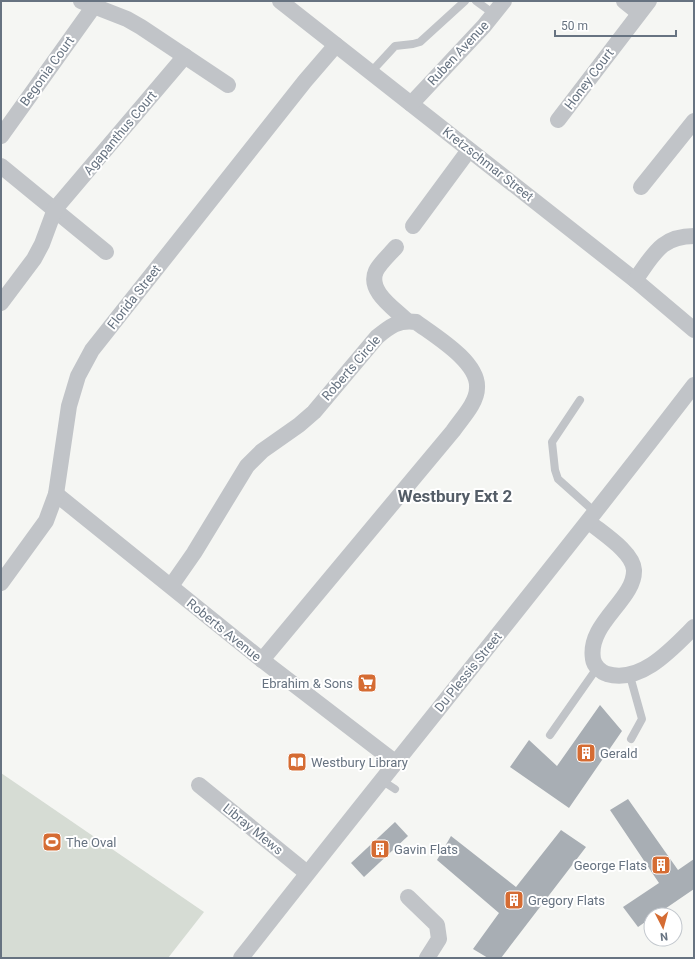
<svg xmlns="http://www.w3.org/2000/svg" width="695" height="959" font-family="Roboto,sans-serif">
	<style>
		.pitch { fill: #d6dcd4 }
		.building { fill: #a8aeb4 }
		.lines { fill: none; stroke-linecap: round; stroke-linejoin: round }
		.service { stroke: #c1c4c8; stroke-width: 8 }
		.minor { stroke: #c1c4c8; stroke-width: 16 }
		.labels { text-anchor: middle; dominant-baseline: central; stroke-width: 4; stroke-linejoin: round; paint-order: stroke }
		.street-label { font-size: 13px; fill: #677381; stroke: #fff }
		.poi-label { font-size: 13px; fill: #677381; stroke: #fff; text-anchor: start }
		.district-label { font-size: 17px; font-weight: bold; fill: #545d67; stroke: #fff }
	</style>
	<rect width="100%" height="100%" fill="#f5f6f3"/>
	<polygon class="pitch" points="1,773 204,912 168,958 1,958"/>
	<g class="building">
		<polygon points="600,705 622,731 569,808 510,767 529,740 557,766"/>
		<polygon points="628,799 678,870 694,859 694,889 656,915 651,915 651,918 638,927 623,907 659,883 610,810"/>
		<polygon points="395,822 408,836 364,877 351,863"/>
		<polygon points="561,830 586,847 501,958 488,958 473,949 499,913 437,860 451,836 516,887"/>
	</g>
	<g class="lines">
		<g class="service">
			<polyline points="476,1 494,14"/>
			<polyline points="371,72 395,46 413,44 420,42 465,1"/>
			<polyline points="580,400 552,442 555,470 558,479 596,513"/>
			<polyline points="630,676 642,719 631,739"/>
			<polyline points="550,735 597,668"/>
			<polyline points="381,780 395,789"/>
		</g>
		<g class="minor">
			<polyline points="81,1 127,19 141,27 228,85"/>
			<polyline points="280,1 635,280 694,330"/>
			<polyline points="624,1 639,13"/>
			<polyline points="411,104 484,26 504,1"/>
			<polyline points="558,120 649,1"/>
			<polyline points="1,136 94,6"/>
			<polyline points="1,166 106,252"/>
			<polyline points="641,187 694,121"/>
			<polyline points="413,226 469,150"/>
			<path d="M396 247C390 254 380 263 376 271 367 291 394 308 406 320"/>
			<path d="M635 280C653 256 660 236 694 236"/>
			<polyline points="1,303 34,259 42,244 55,209 185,56"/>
			<polyline points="56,494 262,660 395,762"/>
			<path d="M589 522C602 533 633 552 634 570 635 600 587 623 593 659 594 666 601 672 607 674 641 684 672 649 694 627"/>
			<polyline points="1,583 46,521 56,494 69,406 78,376 92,350 305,81 336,45"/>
			<path d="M171 586 194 553 247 466 262 451 299 425 314 412 377 337C389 327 399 319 416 322 435 336 479 362 477 388 477 403 461 419 453 431L262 660"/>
			<polyline points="199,785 307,873"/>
			<polyline points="408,897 437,925 439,939 427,958"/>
			<path d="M241 958C391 766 546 578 694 385"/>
		</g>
	</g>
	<defs>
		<symbol id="supermarket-square" viewBox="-11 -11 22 22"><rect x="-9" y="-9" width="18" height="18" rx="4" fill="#d56c33" stroke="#fff"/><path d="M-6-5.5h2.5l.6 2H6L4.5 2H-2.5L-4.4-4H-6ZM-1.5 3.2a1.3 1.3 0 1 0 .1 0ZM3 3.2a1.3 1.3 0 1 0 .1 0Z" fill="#fff"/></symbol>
		<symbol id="building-square" viewBox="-11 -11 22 22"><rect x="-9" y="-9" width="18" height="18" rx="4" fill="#d56c33" stroke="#fff"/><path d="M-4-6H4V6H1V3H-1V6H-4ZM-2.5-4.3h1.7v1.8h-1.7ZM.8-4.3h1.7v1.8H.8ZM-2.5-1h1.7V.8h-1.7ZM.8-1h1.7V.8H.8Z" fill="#fff"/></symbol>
		<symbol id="library-square" viewBox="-11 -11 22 22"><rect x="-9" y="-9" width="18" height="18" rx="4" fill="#d56c33" stroke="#fff"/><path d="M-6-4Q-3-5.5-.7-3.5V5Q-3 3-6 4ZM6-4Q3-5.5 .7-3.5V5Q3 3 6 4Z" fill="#fff"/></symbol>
		<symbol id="stadium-square" viewBox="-11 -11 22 22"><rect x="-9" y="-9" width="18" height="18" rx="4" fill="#d56c33" stroke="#fff"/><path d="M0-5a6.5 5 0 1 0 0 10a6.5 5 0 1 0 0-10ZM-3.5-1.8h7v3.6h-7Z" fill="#fff"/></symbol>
	</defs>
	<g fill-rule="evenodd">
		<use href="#supermarket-square" x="356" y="672" width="22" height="22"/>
		<use href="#building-square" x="575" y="742" width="22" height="22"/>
		<use href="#library-square" x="286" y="751" width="22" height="22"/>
		<use href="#stadium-square" x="41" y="831" width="22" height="22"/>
		<use href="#building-square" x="369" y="838" width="22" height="22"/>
		<use href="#building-square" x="650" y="854" width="22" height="22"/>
		<use href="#building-square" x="503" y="889" width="22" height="22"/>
	</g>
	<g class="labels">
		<g class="street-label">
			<text transform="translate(458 53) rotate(-47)">Ruben Avenue</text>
			<text transform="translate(47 71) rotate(-54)">Begonia Court</text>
			<text transform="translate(589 79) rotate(-53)">Honey Court</text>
			<text transform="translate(120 133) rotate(-50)">Agapanthus Court</text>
			<text transform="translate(488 164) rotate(38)">Kretzschmar Street</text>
			<text transform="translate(134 297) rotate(-52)">Florida Street</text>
			<text transform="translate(351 368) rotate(-49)">Roberts Circle</text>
			<text transform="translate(224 630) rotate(39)">Roberts Avenue</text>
			<text transform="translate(468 672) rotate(-51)">Du Plessis Street</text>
			<text transform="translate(253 829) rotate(39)">Libray Mews</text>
		</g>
		<g class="poi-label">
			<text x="353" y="683" text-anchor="end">Ebrahim &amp; Sons</text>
			<text x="600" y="753">Gerald</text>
			<text x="311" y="762">Westbury Library</text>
			<text x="66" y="842">The Oval</text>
			<text x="394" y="849">Gavin Flats</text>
			<text x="647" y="865" text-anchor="end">George Flats</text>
			<text x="528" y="900">Gregory Flats</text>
		</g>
		<g class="district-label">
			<text x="455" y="496">Westbury Ext 2</text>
		</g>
	</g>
	<rect width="695" height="959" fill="none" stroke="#677381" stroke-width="4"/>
	<g transform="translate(663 927) rotate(174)"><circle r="19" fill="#ffffff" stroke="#c2c7cd"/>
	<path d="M0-3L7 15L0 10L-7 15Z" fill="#d56c33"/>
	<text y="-6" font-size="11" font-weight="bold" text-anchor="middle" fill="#677381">N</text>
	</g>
	<path d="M555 30v6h121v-6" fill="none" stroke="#677381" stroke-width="2"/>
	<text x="561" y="30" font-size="12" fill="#677381" stroke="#ffffff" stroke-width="3" paint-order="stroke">50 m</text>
</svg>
